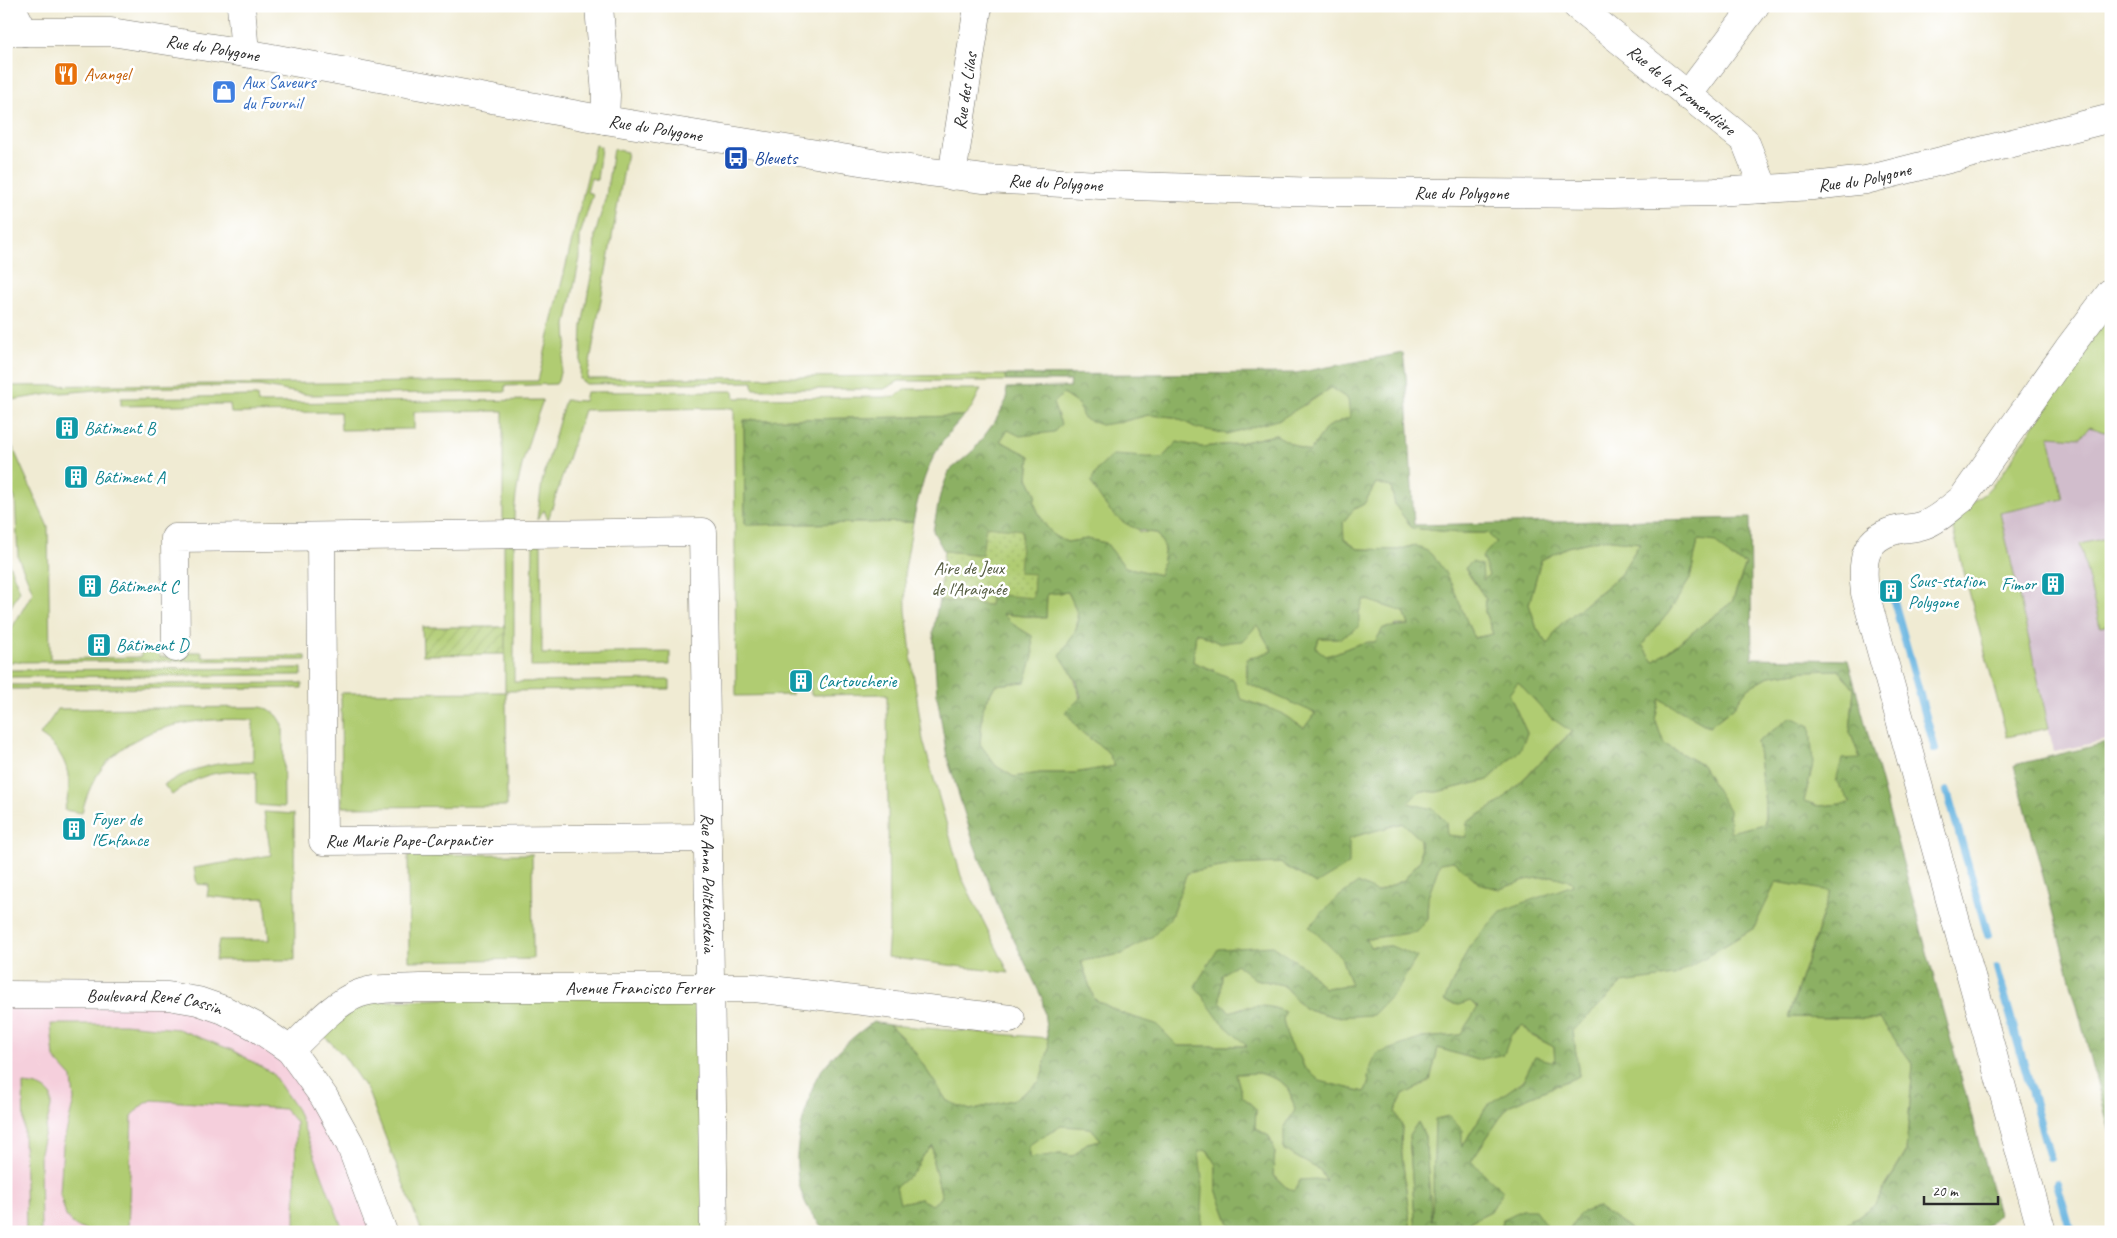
<svg xmlns="http://www.w3.org/2000/svg" width="2117" height="1238" font-family="Caveat,sans-serif">
  <style>
    .built { fill: #f5cfdc }
    .industrial { fill: #d1bdcc }
    .grass { fill: #b0cc72; stroke: #6e7c4e }
    .forest { fill: url(#forest-crowns); stroke: #5c6e48; fill-rule: evenodd }
    .park { fill: url(#park-dots); stroke: #6e7c4e }
    .garden { fill: url(#garden-furrows); stroke: #6e7c4e }
    .lines { fill: none; stroke-linecap: round; stroke-linejoin: round }
    .stream { stroke: #66b4e0; stroke-width: 8 }
    .minor-casing { stroke: #706e66; stroke-width: 29 }
    .minor { stroke: #fff; stroke-width: 28 }
    .labels { text-anchor: middle; stroke-width: 5; stroke-linejoin: round; paint-order: stroke }
    .street-label { font-size: 18px; fill: #2b2b2b; stroke: #fff }
    .food-label { font-size: 18px; fill: #c56008; stroke: #fff; text-anchor: start }
    .shop-label { font-size: 18px; fill: #366cbe; stroke: #fff; text-anchor: start }
    .transit-label { font-size: 18px; fill: #164399; stroke: #fff; text-anchor: start }
    .culture-label { font-size: 18px; fill: #0d838f; stroke: #fff; text-anchor: start }
    .park-label { font-size: 18px; fill: #535b40; stroke: #fff }
  </style>
  <defs>
    <pattern id="forest-crowns" width="20" height="18" patternUnits="userSpaceOnUse" patternTransform="scale(1.25)"><rect width="20" height="18" fill="#8cb064"/><path d="M2 6a3 3 0 1 1 6 0M12 15a3 3 0 1 1 6 0" fill="none" stroke="#738f53"/></pattern>
    <pattern id="park-dots" width="8" height="8" patternUnits="userSpaceOnUse" patternTransform="scale(1.25)"><rect width="8" height="8" fill="#b0cc72"/><path d="M2 2h.1M6 6h.1" fill="none" stroke="#98af63" stroke-width="1.8" stroke-linecap="round"/></pattern>
    <pattern id="garden-furrows" width="10" height="10" patternUnits="userSpaceOnUse" patternTransform="scale(1.25)"><rect width="10" height="10" fill="#b0cc72"/><path d="M-1 1l2-2M0 10L10 0M9 11l2-2" fill="none" stroke="#98af63"/></pattern>
  </defs>
  <rect width="100%" height="100%" fill="#fff"/>
  <filter id="ink" filterUnits="userSpaceOnUse"><feTurbulence type="fractalNoise" baseFrequency=".02" numOctaves="2"/><feDisplacementMap in="SourceGraphic" scale="10" xChannelSelector="R" yChannelSelector="G"/><feConvolveMatrix kernelMatrix="1 2 1 2 8 2 1 2 1" color-interpolation-filters="sRGB"/></filter>
  <filter id="wash" filterUnits="userSpaceOnUse"><feTurbulence type="fractalNoise" baseFrequency=".0096" numOctaves="4" result="noise"/><feDisplacementMap in="SourceGraphic" scale="20" xChannelSelector="R" yChannelSelector="G"/><feGaussianBlur stdDeviation="1.12" result="paint"/><feColorMatrix in="noise" values="0 0 0 0 0 0 0 0 0 0 0 0 0 0 0 0 0 1.4 0 .05"/><feComposite in="paint" operator="in"/></filter>
  <g filter="url(#wash)">
    <rect width="100%" height="100%" fill="#f0ebd3"/>
    <path class="built" d="M6,995L168,996L290,1050L383,1232H6Z"/>
    <path class="industrial" d="M2111,315V739L2054,752L2000,513L2063,499L2049,436Z"/>
    <path class="grass" d="M595,145L601,147L597,180L591,178L587,192L593,194L580,235V258L566,325L567,342L558,381L556,384L505,386V392L310,395L259,386L118,388L50,394L6,401V386L538,381Z
      M613,149L627,152L587,379L1005,375L1006,381H899L884,389H753V382L586,384L580,379L582,326L594,260L595,235L606,196Z
      M2111,309V431L2104,432L2089,427L2081,438L2049,436L2063,499L2000,513L2049,728L2007,737L1950,518L1985,493L2000,477Z
      M1331,388L1348,399L1351,417L1327,427L1309,452L1296,446L1275,435L1234,444L1201,447L1177,442L1162,458L1150,457L1139,532L1157,533L1165,548L1160,575L1125,567L1106,543L1087,539L1067,542L1054,536L1043,522L1034,503L1036,494L1028,478L1030,456L1000,441L1008,430L1061,424L1053,404L1063,394L1079,405L1121,422L1148,415L1174,417L1197,428L1305,405Z
      M906,389H981L972,407L964,416L744,420L745,525L913,522L905,569L906,610L913,671L923,740L961,876L1009,973L887,957L889,930L887,694L811,695L810,677H792V695L736,696L734,408L584,410L548,520L544,510L537,520L542,482L565,400L584,401L586,392L734,391L735,398L894,397Z
      M257,396L258,403L543,400C529,439 515,479 514,520L503,521V411L414,412V429L341,430L340,412L231,413L230,404L121,406V398Z
      M6,432L48,527L50,659L141,657V652H159V657H182V652H202V657L306,656V660L6,662V638L33,592L18,557L15,498L6,485Z
      M1376,483L1391,487L1395,505L1412,528L1458,533H1487L1496,542L1483,557L1489,575L1483,580L1465,569L1486,599L1485,612L1493,634L1474,638L1466,620L1415,545L1398,550L1358,549L1343,539V522L1354,509L1364,504Z
      M2111,537V625L2100,627L2080,544Z
      M1603,539L1640,543L1620,575L1559,626L1549,645L1537,629L1529,604L1541,560L1567,547Z
      M1698,540L1716,541L1731,558L1746,564L1732,602L1654,662L1642,645L1669,612L1690,579Z
      M504,544H514V682L670,680V689L505,691Z
      M533,544H541L542,654L670,652V665L531,667Z
      M6,546L7,559L20,591L6,615Z
      M1068,592C1084,624 1078,627 1061,655C1081,688 1081,693 1080,731L1107,751L1115,766L1074,773H1040L1014,777L996,766L980,744L983,708L995,685L1025,682L1032,636L1014,625L1002,614L1046,618L1047,594Z
      M1364,599L1404,612L1409,625H1396L1375,642C1358,641 1342,652 1326,656L1316,648L1319,638H1341L1359,612Z
      M1257,625L1272,651L1247,659V683L1316,713L1304,728L1279,712L1241,699L1214,670L1193,662L1196,632L1219,643Z
      M302,668V675L6,677V670Z
      M1839,670L1854,689L1850,732L1860,758L1851,803L1819,806L1804,801L1813,764L1757,742L1765,803V824L1730,832L1702,765L1664,744L1655,719L1660,699L1709,727L1734,707L1748,688L1769,676L1804,671Z
      M1518,681L1550,717L1572,731L1499,803L1468,822L1466,837L1447,836L1408,803L1420,791L1437,792L1488,780L1520,750L1527,733L1509,694Z
      M302,683V688L6,689V685Z
      M506,692L507,806L342,807L341,693Z
      M260,707C272,709 278,714 283,725L284,807L256,805V772C220,770 202,772 172,795L164,785C192,767 220,761 253,762V720C180,716 100,731 82,813L64,810C75,780 67,752 40,735L58,709Z
      M264,812L294,814L295,960H215L219,940H269L265,898L236,899L207,896L209,885L197,884L194,868L271,855Z
      M1403,823L1420,839L1421,859L1404,880L1377,892L1341,957L1351,985L1324,988L1306,968L1218,949L1220,1021L1248,1046H1178L1155,1024L1123,1014L1094,999L1081,961L1122,954L1171,917L1187,873L1232,865L1280,863L1316,884L1348,838Z
      M532,854L533,959L409,961L408,855Z
      M1453,861L1482,885L1500,889L1525,880L1552,876L1571,881L1574,886L1543,897L1444,1001L1458,1005L1470,1001L1478,1008L1460,1035L1422,1038L1368,1075L1369,1085L1364,1092L1320,1082L1304,1067L1300,1057L1289,1043L1283,1020L1247,1006L1230,1012L1220,1001L1222,975L1236,963L1255,979L1283,985L1304,1008L1335,1017L1391,946L1371,947L1364,939L1417,932L1427,918L1428,897L1440,863Z
      M1776,882L1831,890L1788,1017L1880,1019L1913,1064L1906,1152L1875,1204L1836,1232H1635L1598,1207L1580,1213L1569,1231H1550L1503,1219L1501,1232H1476L1470,1224L1460,1226L1491,1211L1502,1192L1471,1161L1508,1106L1579,1076L1573,1031L1622,982L1674,976L1754,928Z
      M710,988L714,1232H422L368,1092L344,1056L315,1027L342,1003Z
      M51,1024H124L178,1029L232,1050L272,1073L297,1110L344,1232H295L296,1122L285,1109L152,1100L141,1106L132,1116L128,1232H91L76,1227L66,1216L60,1194L63,1145L74,1100L72,1078L54,1058Z
      M889,1025L1048,1038L1049,1048L1040,1081L1016,1099L970,1110L947,1101L910,1045Z
      M1523,1025L1532,1036L1554,1047L1555,1063L1535,1057L1523,1081L1487,1106L1461,1148L1432,1227L1425,1136L1418,1122L1409,1136L1416,1232H1411L1401,1147L1402,1126L1395,1111L1403,1095L1430,1081L1438,1048L1477,1060Z
      M1259,1073C1286,1082 1288,1083 1295,1110L1285,1128L1284,1150L1320,1170L1326,1181L1295,1192L1286,1187L1273,1174L1275,1152L1269,1136L1255,1129L1256,1109L1242,1096L1236,1074Z
      M23,1084C35,1085 43,1086 51,1095V1107L40,1152L41,1232H26Z
      M1060,1125L1091,1128L1101,1140L1087,1143L1073,1156L1060,1154L1029,1158V1146C1039,1136 1050,1134 1060,1125Z
      M933,1146V1162L942,1197L932,1205L920,1199L900,1203L895,1187L913,1172L924,1154Z
      M1199,1150H1207L1216,1165V1189L1229,1224L1239,1232H1201Z"/>
    <path class="forest" d="M1403,353L1406,376L1414,525L1750,518L1752,658L1848,660L1998,1214L1982,1232H1836L1875,1204L1906,1153L1913,1064L1880,1019L1788,1017L1831,891L1776,882L1754,928L1674,976L1622,983L1573,1031L1579,1076L1508,1106L1471,1161L1503,1191L1491,1211L1463,1225L1470,1224L1476,1232H1416L1409,1136L1418,1122L1425,1136L1432,1221L1435,1119L1449,1116L1462,1130V1147L1487,1106L1523,1081L1535,1057L1555,1062L1554,1047L1532,1035L1523,1025L1511,1035L1504,1054L1477,1060L1438,1048L1430,1081L1403,1095L1395,1111L1402,1126L1401,1147L1411,1232H1239L1229,1224L1216,1189V1165L1207,1150L1199,1151L1203,1189L1201,1232H827C789,1196 792,1150 808,1104C811,1095 813,1083 818,1075C833,1054 852,1037 873,1022L889,1025L910,1045L947,1101L970,1110L1016,1099L1040,1081L1049,1048L1042,998L1000,911L974,844L947,757L937,695L933,631L939,600L990,605L991,594L1033,597L1019,573L982,555L944,551L933,531L940,495L949,471L973,451L996,420L1007,399L1006,388L1070,387L1071,381H1006L1005,375L1296,373ZM1331,388L1348,399L1350,417L1327,427L1309,452L1296,446L1276,435L1234,444L1201,447L1177,442L1162,458L1113,455L1098,469L1091,482C1106,511 1123,530 1157,533L1165,548L1160,575L1125,567L1106,543L1087,539L1067,542L1054,536L1043,522L1034,503L1036,494L1028,478L1030,456L1000,441L1008,430L1020,436L1054,432L1061,424L1053,404L1063,394L1079,405L1083,418L1101,425L1121,422L1148,415L1174,417L1197,428L1227,434L1281,419ZM1376,483L1391,487L1395,505L1412,528L1459,533H1487L1496,542L1482,557L1489,575L1483,580L1482,565L1472,562L1465,568L1486,599L1485,612L1493,634L1474,638C1461,610 1453,577 1431,554C1427,550 1420,548 1415,545L1398,550L1358,549L1344,539L1343,522L1354,509L1364,504ZM1603,539L1640,543L1620,575L1559,626L1548,644L1537,629L1529,604L1541,560L1567,547ZM1698,540L1716,542L1731,558L1746,564L1732,602L1654,662L1642,645L1669,612L1690,579ZM1068,592C1085,625 1079,626 1060,655L1077,682L1081,697L1066,712L1080,731L1107,751L1115,766L1074,773H1040L1014,777L996,766L980,744L983,708L995,685L1025,682L1033,657L1032,636L1014,625L1003,614L1046,618L1047,594ZM1364,599L1404,612L1409,625L1383,628L1375,642C1358,641 1342,652 1326,656L1316,648L1319,638H1341L1359,627V612ZM1257,625L1272,651L1247,659V683L1315,713L1304,728L1279,712L1241,699L1233,679L1193,662L1196,632L1219,643L1243,641ZM1839,670L1854,689L1850,732L1860,758L1842,759L1836,781L1851,803L1819,806L1804,801L1813,764L1810,726L1791,717L1757,742L1765,803V824L1730,832L1729,810L1702,765L1664,744L1655,719L1660,699L1709,727L1734,707L1748,688L1769,676L1804,671ZM1518,682L1550,717L1572,732L1499,803L1467,822L1466,837L1447,835L1446,822L1433,809L1408,803L1420,791L1437,792L1488,780L1520,750L1527,733L1509,694ZM1403,823L1420,839L1421,859L1404,880L1377,892L1358,883L1337,898L1309,926L1341,957L1351,985L1324,988L1306,968L1273,946L1218,949L1195,986L1220,1021L1247,1046H1178L1156,1024L1123,1014L1094,999L1081,961L1122,954L1153,936L1171,917L1187,873L1232,865L1280,863L1316,884L1349,864V838ZM1453,861L1482,885L1500,889L1525,880L1552,876L1571,881L1573,885L1501,911L1469,947L1444,1001L1458,1005L1470,1001L1478,1007L1460,1035L1422,1038L1376,1054L1368,1075L1369,1085L1364,1092L1320,1081L1304,1067L1300,1057L1289,1043L1283,1020L1285,1012C1267,1003 1249,1005 1230,1012L1220,1001L1222,975L1236,964L1255,979L1283,985L1304,1008L1335,1017L1373,1015L1397,990L1417,957L1391,946L1371,947L1365,939L1417,932L1427,918L1428,897L1440,863ZM1259,1073C1286,1082 1288,1083 1295,1110L1284,1128V1150L1320,1170L1326,1181L1316,1179L1300,1180L1294,1191L1286,1187L1273,1175L1275,1152L1269,1136L1255,1129L1256,1109L1242,1096L1236,1074ZM1061,1126L1091,1128L1101,1140L1087,1143L1073,1156L1060,1154L1029,1158V1146C1039,1136 1050,1134 1061,1126ZM933,1146V1162L942,1197L932,1205L920,1199L900,1203L896,1187L914,1172L924,1155Z
      M964,416C932,448 922,478 913,522L745,525L744,420Z
      M2111,742V1136L2014,765Z
      M1598,1207L1635,1232H1501L1503,1219L1522,1210H1535L1550,1231H1569L1580,1213Z"/>
    <path class="park" d="M986,526L1022,530L1019,573L1034,574L1033,598L991,594L990,605L939,600L944,551L982,555Z"/>
    <path class="garden" d="M422,627H505V654L423,655Z"/>
    <g class="lines">
      <path class="stream" d="M1894,601L1935,749
        M1947,791L1988,935
        M1997,968L2050,1158
        M2057,1183L2071,1232"/>
    </g>
  </g>
  <g filter="url(#ink)">
    <g class="lines">
      <defs>
        <g id="minor">
          <path d="M11,6L24,32"/>
          <path d="M241,6L245,53"/>
          <path d="M599,6L606,95L605,120"/>
          <path id="s1" d="M1577,6L1745,141L1764,189"/>
          <path id="s2" d="M6,32H111L245,53L605,120L922,171L984,179L1100,185L1322,192L1611,194L1715,192L1813,186L1866,180L2111,118"/>
          <path d="M1687,96L1755,6"/>
          <path id="s3" d="M952,176L978,6"/>
          <path id="s4" d="M321,537L323,841L708,838"/>
          <path id="s5" d="M176,648L175,538L703,532L714,1232"/>
          <path id="s6" d="M6,995L168,996L198,1001L224,1010L255,1026L290,1050L324,1097L350,1144L383,1232"/>
          <path id="s7" d="M290,1050C309,1032 334,1003 358,994C377,987 400,989 420,988H755L1010,1019"/>
          <path d="M2042,1232L1865,593C1861,560 1863,536 1901,529C1908,528 1916,528 1924,525C1938,520 1950,508 1962,499L2068,349L2111,292"/>
        </g>
      </defs>
      <use href="#minor" class="minor-casing"/>
      <use href="#minor" class="minor"/>
    </g>
  </g>
  <defs>
    <symbol id="restaurant-square" viewBox="-11 -11 22 22"><rect x="-9" y="-9" width="18" height="18" rx="4" fill="#e8710a" stroke="#fff"/><path d="M-5-6h1v4h1v-4h1v4h1v-4h1v5L-1.5 .5V6h-2V.5L-5-1ZM5-6V6H3V1.5H1.5Q1.5-4 5-6Z" fill="#fff"/></symbol>
    <symbol id="shop-square" viewBox="-11 -11 22 22"><rect x="-9" y="-9" width="18" height="18" rx="4" fill="#3f7fe0" stroke="#fff"/><path d="M-5-2.5h2.3a2.7 3.5 0 0 1 5.4 0H5L5.5 6h-11ZM-1.5-2.5h3a1.5 2.3 0 0 0-3 0Z" fill="#fff"/></symbol>
    <symbol id="bus-square" viewBox="-11 -11 22 22"><rect x="-9" y="-9" width="18" height="18" rx="4" fill="#1a4fb4" stroke="#fff"/><path d="M-5-6H5V4H4V6H2V4H-2V6H-4V4H-5ZM-3.5-4V0h7V-4ZM-3.5 1.2v1.5H-2V1.2ZM2 1.2v1.5H3.5V1.2Z" fill="#fff"/></symbol>
    <symbol id="building-square" viewBox="-11 -11 22 22"><rect x="-9" y="-9" width="18" height="18" rx="4" fill="#0f9aa8" stroke="#fff"/><path d="M-4-6H4V6H1V3H-1V6H-4ZM-2.5-4.3h1.7v1.8h-1.7ZM.8-4.3h1.7v1.8H.8ZM-2.5-1h1.7V.8h-1.7ZM.8-1h1.7V.8H.8Z" fill="#fff"/></symbol>
  </defs>
  <g fill-rule="evenodd">
    <use href="#restaurant-square" x="52" y="60" width="28" height="28"/>
    <use href="#shop-square" x="210" y="78" width="28" height="28"/>
    <use href="#bus-square" x="722" y="144" width="28" height="28"/>
    <use href="#building-square" x="53" y="414" width="28" height="28"/>
    <use href="#building-square" x="62" y="463" width="28" height="28"/>
    <use href="#building-square" x="2039" y="570" width="28" height="28"/>
    <use href="#building-square" x="76" y="572" width="28" height="28"/>
    <use href="#building-square" x="1877" y="577" width="28" height="28"/>
    <use href="#building-square" x="85" y="631" width="28" height="28"/>
    <use href="#building-square" x="787" y="667" width="28" height="28"/>
    <use href="#building-square" x="60" y="815" width="28" height="28"/>
  </g>
  <g class="labels">
    <g class="street-label">
      <text dy="6" stroke="none"><textPath href="#s2" startOffset="208">Rue du Polygone</textPath></text>
      <text dy="6" stroke="none"><textPath href="#s1" startOffset="134">Rue de la Fromendière</textPath></text>
      <text dy="6" stroke="none"><textPath href="#s3" startOffset="86">Rue des Lilas</textPath></text>
      <text dy="6" stroke="none"><textPath href="#s2" startOffset="658">Rue du Polygone</textPath></text>
      <text dy="6" stroke="none"><textPath href="#s2" startOffset="1872">Rue du Polygone</textPath></text>
      <text dy="6" stroke="none"><textPath href="#s2" startOffset="1062">Rue du Polygone</textPath></text>
      <text dy="6" stroke="none"><textPath href="#s2" startOffset="1468">Rue du Polygone</textPath></text>
      <text dy="6" stroke="none"><textPath href="#s4" startOffset="390">Rue Marie Pape-Carpantier</textPath></text>
      <text dy="6" stroke="none"><textPath href="#s5" startOffset="989">Rue Anna Politkovskaia</textPath></text>
      <text dy="6" stroke="none"><textPath href="#s7" startOffset="371">Avenue Francisco Ferrer</textPath></text>
      <text dy="6" stroke="none"><textPath href="#s6" startOffset="149">Boulevard René Cassin</textPath></text>
    </g>
    <g class="food-label">
      <text x="84" y="80">Avangel</text>
    </g>
    <g class="shop-label">
      <text x="242" y="88">Aux Saveurs<tspan x="242" dy="21">du Fournil</tspan></text>
    </g>
    <g class="transit-label">
      <text x="754" y="164">Bleuets</text>
    </g>
    <g class="culture-label">
      <text x="84" y="434">Bâtiment B</text>
      <text x="94" y="483">Bâtiment A</text>
      <text x="1908" y="587">Sous-station<tspan x="1908" dy="21">Polygone</tspan></text>
      <text x="2036" y="590" text-anchor="end">Fimor</text>
      <text x="108" y="592">Bâtiment C</text>
      <text x="116" y="651">Bâtiment D</text>
      <text x="818" y="687">Cartoucherie</text>
      <text x="92" y="825">Foyer de<tspan x="92" dy="21">l'Enfance</tspan></text>
    </g>
    <g class="park-label">
      <text x="969" y="574">Aire de Jeux<tspan x="969" dy="21">de l'Araignée</tspan></text>
    </g>
  </g>
  <rect width="2117" height="1238" fill="none" stroke="#fff" stroke-width="25"/>
  <path d="M1924 1196v8h74v-8" fill="none" stroke="#2b2b2b" stroke-width="2.5"/>
  <text x="1932" y="1196" font-size="15" fill="#2b2b2b" stroke="#ffffff" stroke-width="4" paint-order="stroke">20 m</text>
</svg>
